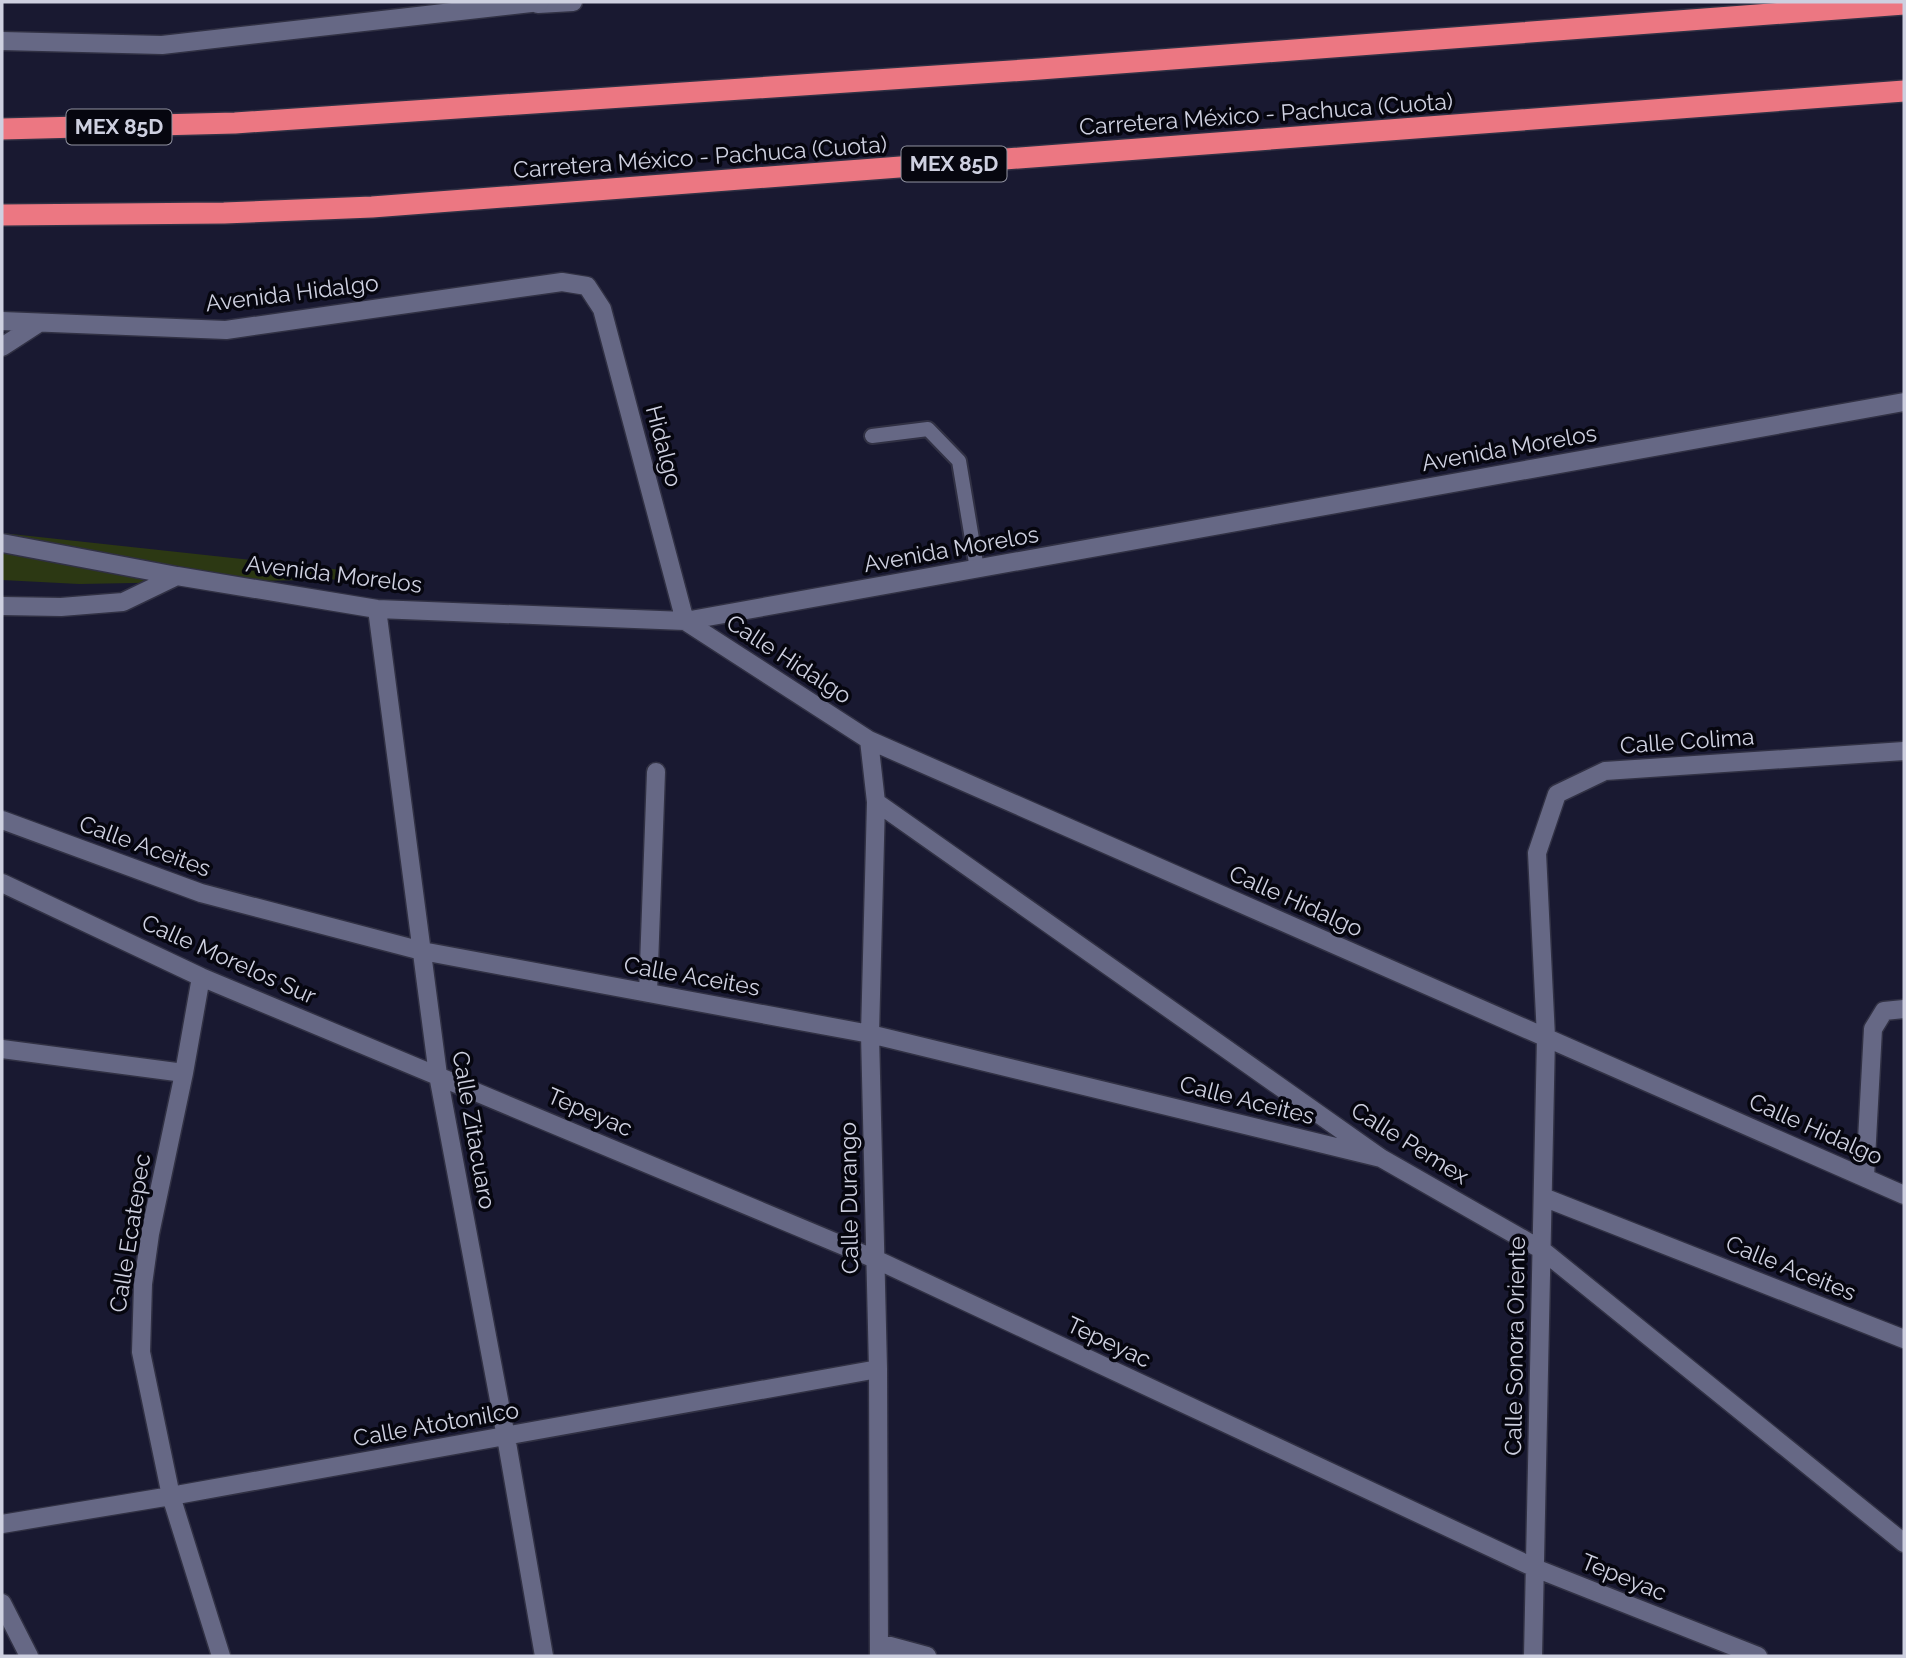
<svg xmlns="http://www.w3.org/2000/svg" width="1906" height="1658" font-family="Raleway,sans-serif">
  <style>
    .green { fill: #2c3813 }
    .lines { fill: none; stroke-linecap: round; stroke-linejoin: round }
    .service-casing { stroke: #313144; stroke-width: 18 }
    .minor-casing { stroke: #313144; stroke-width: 21 }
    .tertiary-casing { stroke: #313144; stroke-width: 21 }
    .motorway-casing { stroke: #313144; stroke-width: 24 }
    .service { stroke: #666885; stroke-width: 14 }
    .minor { stroke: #666885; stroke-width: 18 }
    .tertiary { stroke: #666885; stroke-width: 18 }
    .motorway { stroke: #ec7782; stroke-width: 21 }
    .labels { text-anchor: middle; stroke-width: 7; stroke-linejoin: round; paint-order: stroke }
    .shield { fill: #06060f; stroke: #9293a1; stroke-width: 2 }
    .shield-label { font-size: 21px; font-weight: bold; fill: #ced0e0 }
    .street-label { font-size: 23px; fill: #ced0e0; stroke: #06060f }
  </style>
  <rect width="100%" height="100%" fill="#191931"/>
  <path class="green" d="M2,533L416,578L79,584L2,580Z"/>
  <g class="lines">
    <defs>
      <path id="service" d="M872,436L928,429L959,461L977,569"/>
      <path id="minor" d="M538,4L573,2
        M2,321L226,330L562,282L587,286L602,309L685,621
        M2,347L39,323
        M2,543L177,576L377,609L685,621L1904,402
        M2,606L61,607L123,602L177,576
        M377,609L438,1075L506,1437L544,1656
        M685,621L869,740L1904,1195
        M869,740L876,802L870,1034L878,1369L879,1656
        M876,802L1381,1158L1542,1250L1904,1543
        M2,820L201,893L422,951L870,1034L1381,1158
        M2,883L201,977L875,1259L1535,1568L1758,1656
        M201,977L184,1073L150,1234L143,1284L141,1352L171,1496L221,1656
        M648,993L656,772
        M2,1049L184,1073
        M1865,1177L1873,1029L1884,1011L1904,1009
        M1543,1197L1904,1339
        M2,1524L171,1496L878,1369
        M2,1603L29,1656
        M879,1643L927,1656
        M1533,1656L1546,1037L1537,853L1557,794L1605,771L1904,751"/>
      <path id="tertiary" d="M2,41L162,45L540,2"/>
      <path id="motorway" d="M2,129L235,123L1040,69L1904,4
        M2,215L224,213L372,207L1904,91"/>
    </defs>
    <use href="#service" class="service-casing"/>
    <use href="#minor" class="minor-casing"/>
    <use href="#tertiary" class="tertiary-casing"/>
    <use href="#motorway" class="motorway-casing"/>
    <use href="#service" class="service"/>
    <use href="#minor" class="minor"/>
    <use href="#tertiary" class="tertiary"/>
    <use href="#motorway" class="motorway"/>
  </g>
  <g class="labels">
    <g class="shield">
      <rect x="66.5" y="109.5" width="105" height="35" rx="5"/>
      <rect x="901.5" y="146.5" width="105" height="35" rx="5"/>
    </g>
    <g class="shield-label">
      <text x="119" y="134">MEX 85D</text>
      <text x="954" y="171">MEX 85D</text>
    </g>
    <g class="street-label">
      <text transform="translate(1266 114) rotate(-4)" y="8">Carretera México - Pachuca (Cuota)</text>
      <text transform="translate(700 157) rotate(-4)" y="8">Carretera México - Pachuca (Cuota)</text>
      <text transform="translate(292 293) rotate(-7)" y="8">Avenida Hidalgo</text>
      <text transform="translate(664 446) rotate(75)" y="8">Hidalgo</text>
      <text transform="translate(1509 448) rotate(-10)" y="8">Avenida Morelos</text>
      <text transform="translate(951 549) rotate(-10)" y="8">Avenida Morelos</text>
      <text transform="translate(334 574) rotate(7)" y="8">Avenida Morelos</text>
      <text transform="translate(789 659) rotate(33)" y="8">Calle Hidalgo</text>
      <text transform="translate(1687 741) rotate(-4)" y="8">Calle Colima</text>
      <text transform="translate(145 846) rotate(20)" y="8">Calle Aceites</text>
      <text transform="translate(1296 901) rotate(24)" y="8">Calle Hidalgo</text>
      <text transform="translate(229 959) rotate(24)" y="8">Calle Morelos Sur</text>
      <text transform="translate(692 976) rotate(10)" y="8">Calle Aceites</text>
      <text transform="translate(1247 1100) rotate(14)" y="8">Calle Aceites</text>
      <text transform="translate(590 1112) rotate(23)" y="8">Tepeyac</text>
      <text transform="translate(1816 1129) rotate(24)" y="8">Calle Hidalgo</text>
      <text transform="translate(474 1130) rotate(80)" y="8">Calle Zitacuaro</text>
      <text transform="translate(1410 1143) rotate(32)" y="8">Calle Pemex</text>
      <text transform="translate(849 1198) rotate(-91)" y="8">Calle Durango</text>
      <text transform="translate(130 1233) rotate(-81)" y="8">Calle Ecatepec</text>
      <text transform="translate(1791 1268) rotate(22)" y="8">Calle Aceites</text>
      <text transform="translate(1109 1342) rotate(25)" y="8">Tepeyac</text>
      <text transform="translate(1515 1346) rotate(-89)" y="8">Calle Sonora Oriente</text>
      <text transform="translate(436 1424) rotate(-10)" y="8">Calle Atotonilco</text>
      <text transform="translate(1624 1577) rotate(22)" y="8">Tepeyac</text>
    </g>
  </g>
  <rect width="1906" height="1658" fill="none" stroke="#ced0e0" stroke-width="7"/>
</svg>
